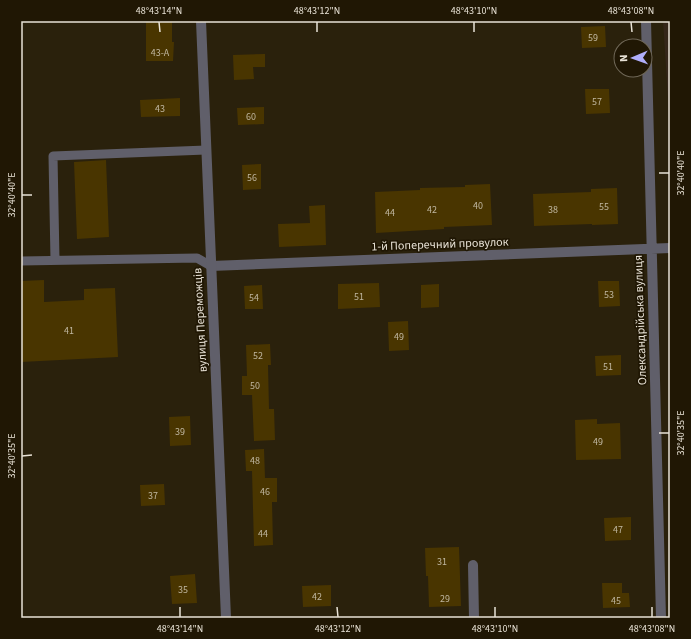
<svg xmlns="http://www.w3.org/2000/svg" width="691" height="639" font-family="'Source Sans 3',sans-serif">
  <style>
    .industrial { fill: #342619 }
    .building { fill: #493500 }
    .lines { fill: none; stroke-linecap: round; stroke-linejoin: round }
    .service { stroke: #605f6a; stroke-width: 9 }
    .minor { stroke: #605f6a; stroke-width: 10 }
    .tertiary { stroke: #605f6a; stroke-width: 10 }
    .ticks { fill: none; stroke: #e8e2d6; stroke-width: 1.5 }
    .labels { text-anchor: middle; stroke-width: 3.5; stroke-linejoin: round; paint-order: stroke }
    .number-label { font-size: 10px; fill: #c0b7a0 }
    .street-label { font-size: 12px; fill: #e8e2d6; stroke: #201704 }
    .neatline { fill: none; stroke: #e8e2d6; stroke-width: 1.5 }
    .ticks-label { font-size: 10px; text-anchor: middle; fill: #e8e2d6 }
  </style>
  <rect width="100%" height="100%" fill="#2a210c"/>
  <path class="industrial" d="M663,21H670V167V129Z"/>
  <path class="building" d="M146,21H172V42H174L173,61H146Z
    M605,26L606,47L582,48L581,27Z
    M265,54V67H253L254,79L234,80L233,55Z
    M585,89H609L610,113L586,114Z
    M180,98V116L141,117L140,100Z
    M264,107V124L238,125L237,108Z
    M106,160L109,237L77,239L74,162Z
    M261,164V189L243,190L242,165Z
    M490,184L492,225L444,227V229L376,233L375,192L420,190V188L465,187V185Z
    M617,188L618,224L592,225V224L534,226L533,194L591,192V189Z
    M325,205L326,245L279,247L278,224L310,223L309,206Z
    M44,280V302L84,300V289L115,288L118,357L21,362V281Z
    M598,281H619L620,306L599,307Z
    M379,283L380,307L338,309V284Z
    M439,284V307L421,308V285Z
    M262,285L263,309H245L244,286Z
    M408,321L409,350L389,351L388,322Z
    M270,344L271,365H268L269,409H274L275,440L254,441L252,395H242V376H247L246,345Z
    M621,355V375L596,376L595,356Z
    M190,416L191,445L170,446L169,417Z
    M597,419V424L620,423L621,459L576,460L575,420Z
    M264,449L265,478H277V502H272L273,545L254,546L252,471H246L245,450Z
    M164,484L165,505L141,506L140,485Z
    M631,517V540L605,541L604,518Z
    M459,547L461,606L429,607L428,576H426L425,548Z
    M195,574L197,603L172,604L170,576Z
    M602,583H622V593H629L630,607L603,608Z
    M331,585V606L303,607L302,586Z"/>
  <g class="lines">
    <path class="service" d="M55,260L53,156L206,150
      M21,261L197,258L211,266"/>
    <path class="minor" d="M646,21L661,618
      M211,266L670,248
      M473,565L474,618"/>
    <path class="tertiary" d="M201,21L226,618"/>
  </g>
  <path class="ticks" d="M159,22L160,32M317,22V32M474,22V32M631,22L632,32M659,173H669M22,195H32M659,433H669M22,456L32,455M180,607V617M337,607L338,617M495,607V617M652,607V617"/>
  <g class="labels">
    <g class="number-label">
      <text x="593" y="41">59</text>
      <text x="160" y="56">43-А</text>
      <text x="597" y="105">57</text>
      <text x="160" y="112">43</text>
      <text x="251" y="120">60</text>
      <text x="252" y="181">56</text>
      <text x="478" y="209">40</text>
      <text x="604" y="210">55</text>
      <text x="432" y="213">42</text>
      <text x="553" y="213">38</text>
      <text x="390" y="216">44</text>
      <text x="609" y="298">53</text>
      <text x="359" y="300">51</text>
      <text x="254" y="301">54</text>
      <text x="69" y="334">41</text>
      <text x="399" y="340">49</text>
      <text x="258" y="359">52</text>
      <text x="608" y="370">51</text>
      <text x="255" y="389">50</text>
      <text x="180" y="435">39</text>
      <text x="598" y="445">49</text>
      <text x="255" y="464">48</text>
      <text x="265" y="495">46</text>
      <text x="153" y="499">37</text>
      <text x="618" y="533">47</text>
      <text x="263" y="537">44</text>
      <text x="442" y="565">31</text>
      <text x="183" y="593">35</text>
      <text x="317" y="600">42</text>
      <text x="445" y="602">29</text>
      <text x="616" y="604">45</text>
    </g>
    <g class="street-label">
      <text transform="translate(440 244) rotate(-2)" y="4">1-й Поперечний провулок</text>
      <text transform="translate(200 320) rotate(-93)" y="4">вулиця Переможців</text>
      <text transform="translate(640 320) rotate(-92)" y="4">Олександрійська вулиця</text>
    </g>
  </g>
  <rect width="691" height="639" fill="none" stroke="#201704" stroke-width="44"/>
  <g transform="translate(633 58) rotate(268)"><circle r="19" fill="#201704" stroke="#706858"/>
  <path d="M0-3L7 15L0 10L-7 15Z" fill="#b0aefa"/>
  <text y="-6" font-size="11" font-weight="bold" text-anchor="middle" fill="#e8e2d6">N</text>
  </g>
  <rect x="22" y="22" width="647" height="595" class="neatline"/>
  <g class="ticks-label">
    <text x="159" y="14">48°43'14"N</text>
    <text x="317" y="14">48°43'12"N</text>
    <text x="474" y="14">48°43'10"N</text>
    <text x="631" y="14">48°43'08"N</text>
    <text transform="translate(680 173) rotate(-90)" y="4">32°40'40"E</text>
    <text transform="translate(11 195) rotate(-90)" y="4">32°40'40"E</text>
    <text transform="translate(680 433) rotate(-90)" y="4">32°40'35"E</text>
    <text transform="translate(11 456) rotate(-90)" y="4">32°40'35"E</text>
    <text x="180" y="632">48°43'14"N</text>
    <text x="338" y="632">48°43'12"N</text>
    <text x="495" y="632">48°43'10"N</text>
    <text x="652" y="632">48°43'08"N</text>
  </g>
</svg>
